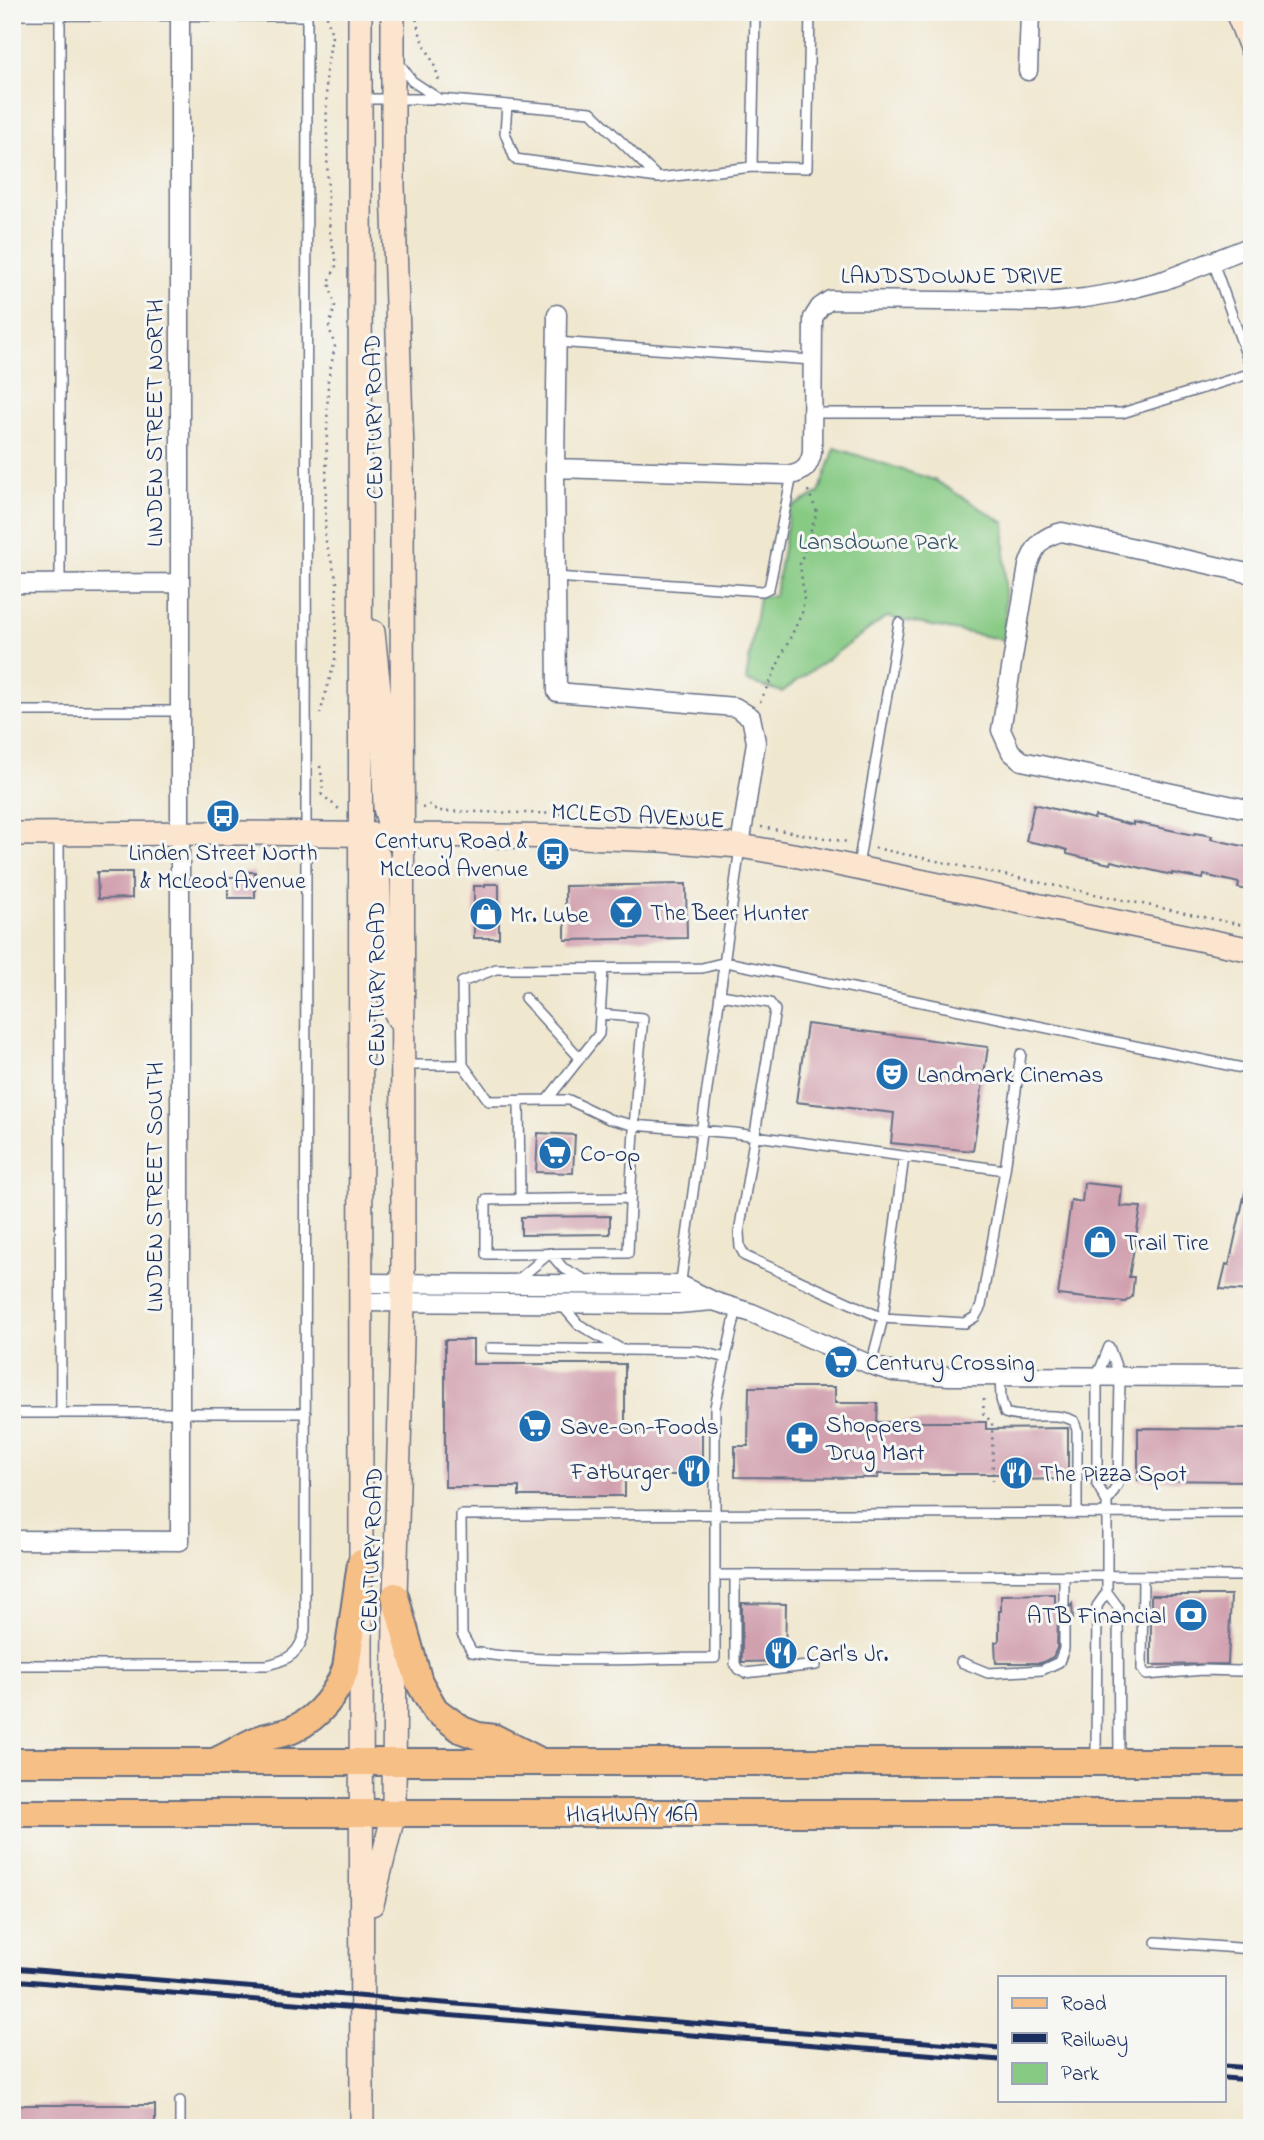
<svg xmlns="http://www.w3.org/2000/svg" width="1264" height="2140" font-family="'Indie Flower',sans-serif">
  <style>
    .green { fill: #86ca83; stroke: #507c70; stroke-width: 2 }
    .building { fill: #d1a0af }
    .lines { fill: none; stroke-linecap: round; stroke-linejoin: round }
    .lane-casing { stroke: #666f86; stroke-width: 12 }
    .street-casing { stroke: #666f86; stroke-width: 21 }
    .secondary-casing { stroke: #666f86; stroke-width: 26 }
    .primary-casing { stroke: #666f86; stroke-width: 30 }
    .path { stroke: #666f86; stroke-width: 2.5; stroke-dasharray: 2 5; stroke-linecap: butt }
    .lane { stroke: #fff; stroke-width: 9 }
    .street { stroke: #fff; stroke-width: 18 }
    .secondary { stroke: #fbe5cf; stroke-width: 23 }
    .primary { stroke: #f5bf86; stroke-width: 26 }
    .rail { stroke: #1b2f5e; stroke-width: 5 }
    .labels { text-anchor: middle; stroke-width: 6; stroke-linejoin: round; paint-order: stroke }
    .street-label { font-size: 24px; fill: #1b2f5e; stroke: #f6f6f2 }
    .park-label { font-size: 24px; fill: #365667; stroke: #f6f6f2 }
    .poi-label { font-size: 24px; fill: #1b2f5e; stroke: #f6f6f2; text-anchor: start }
  </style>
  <rect width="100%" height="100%" fill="#f6f6f2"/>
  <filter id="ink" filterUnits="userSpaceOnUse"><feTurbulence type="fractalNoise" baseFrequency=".0143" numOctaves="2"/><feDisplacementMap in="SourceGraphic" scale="14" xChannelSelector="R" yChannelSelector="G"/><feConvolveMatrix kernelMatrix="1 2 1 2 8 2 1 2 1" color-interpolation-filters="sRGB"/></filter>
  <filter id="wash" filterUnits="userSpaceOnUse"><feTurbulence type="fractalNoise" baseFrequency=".00686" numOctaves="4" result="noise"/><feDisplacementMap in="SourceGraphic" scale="28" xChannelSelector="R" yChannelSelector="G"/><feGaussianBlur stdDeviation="1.57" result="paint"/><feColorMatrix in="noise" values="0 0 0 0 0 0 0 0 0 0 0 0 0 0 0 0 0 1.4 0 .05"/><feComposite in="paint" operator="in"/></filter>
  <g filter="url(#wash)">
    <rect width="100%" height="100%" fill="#f0e7cf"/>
    <path class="green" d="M835,448L934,480L1005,523V640L886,617L782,692L746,681L759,597L775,595L790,508L819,493Z"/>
    <g id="blocks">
      <path class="building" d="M1034,804L1094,819L1095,816L1133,825V822L1194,835L1195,833L1212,836L1211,839L1252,848V891L1238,888L1239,883L1204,875L1203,879L1172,873V875L1111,861L1110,864L1067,854V850L1057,847L1026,841Z
        M97,872H132V898L98,899Z
        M239,872H255V898H228V877H239Z
        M485,884H499V938H474V886H485Z
        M686,884L687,938L565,940V886Z
        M807,1024L988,1047L973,1151L891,1143L894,1113L796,1102Z
        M538,1133L575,1135L573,1173L536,1172Z
        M1084,1183L1122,1187L1120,1206L1141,1207L1129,1277H1134L1132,1297L1125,1302L1058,1295L1071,1200L1082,1202Z
        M1246,1188L1252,1189V1291L1220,1289L1226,1264L1229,1265Z
        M610,1216V1234L521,1235V1217Z
        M445,1340H473V1364H625V1430H702V1475H625V1496H519V1487H445Z
        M749,1387H835V1403H878L877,1422H986V1429L1068,1428V1479L1004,1480V1474H878V1478L735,1477V1446H748Z
        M1138,1428L1252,1429V1481L1138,1480Z
        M1055,1594V1605L1061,1610H1067L1072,1604L1073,1619L1065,1612L1058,1616L1057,1648L1053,1657L1041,1663H996L995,1642L999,1641V1611H1001V1595Z
        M1151,1595H1231L1228,1664L1151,1665Z
        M742,1603L786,1604L785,1661L742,1662Z
        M12,2105H155V2128H12Z"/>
    </g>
  </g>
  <g filter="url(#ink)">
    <use href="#blocks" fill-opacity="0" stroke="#666f86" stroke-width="2"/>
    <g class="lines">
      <defs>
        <path id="lane" d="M12,15L307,16
          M60,15V584
          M399,63L412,81L439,99
          M362,99H439L591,112L658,178
          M507,105L505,133L515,159L658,178L752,167L807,168L810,12
          M752,167L755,12
          M1213,262L1252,371
          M556,342L812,360
          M812,413H1122L1252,373
          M555,577L763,591L769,588L771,579L792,475
          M12,711H179
          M59,835L61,1413
          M858,866L899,623
          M721,995L770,1003L775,1010L739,1233L740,1247L745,1256L883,1318L904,1156
          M525,998L580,1058
          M600,1014L643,1018C635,1096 631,1174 628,1253L486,1254V1200L630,1198
          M404,1065H463L462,982L496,969L702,968L726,962L1252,1070
          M463,1065L489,1101L547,1100L599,1034L603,969
          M547,1100H569L609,1119L633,1125L734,1133L1005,1170L1021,1054
          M519,1101L520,1199
          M514,1283L550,1253L563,1268L588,1281
          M680,1288L740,847
          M561,1304L578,1324L619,1348
          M737,1308L715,1407V1658C635,1658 552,1665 472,1652L462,1634L461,1515C725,1515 988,1513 1252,1513
          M1109,1347L1097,1377V1484L1107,1502V1592L1118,1607L1119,1760
          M490,1348L698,1351L726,1358
          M871,1365L883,1318L965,1323L975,1317L981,1306L1005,1170
          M1000,1376L1001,1399L1005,1413C1027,1421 1054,1410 1074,1421L1077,1430V1512
          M12,1413H306
          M1107,1502L1118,1484L1120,1377L1109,1347
          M716,1575L1252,1576
          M735,1575V1664L738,1669L745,1673L816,1665
          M1064,1576V1604
          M1143,1577L1142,1669L1146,1675L1203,1670L1239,1671L1252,1668
          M961,1662L988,1673L1042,1670L1059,1662L1064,1649V1619
          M12,1665H267C289,1660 300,1653 305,1630L307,12
          M1096,1758L1097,1606L1107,1592
          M1156,1942L1252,1949
          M180,2101V2128"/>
        <path id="street" d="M1028,71L1030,12
          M557,314L555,468L557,692L735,707L751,717L756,742L740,846
          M555,468L792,475C805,471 809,466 812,453L813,318L820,307L830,300L1046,302L1085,298L1115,293L1165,280L1252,246
          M1252,574L1062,532C1042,536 1034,547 1028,566L1001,730L1011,752L1022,761L1252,810
          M12,584L179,583
          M361,1283L681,1285L713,1301L752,1313L871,1365L893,1372L949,1376L1252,1377
          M361,1302L678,1304L713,1301
          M12,1540L180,1541V12"/>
        <path id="secondary" d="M360,12L361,1581
          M1237,12L1252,50
          M373,632L383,729L385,808L388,819L402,836
          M12,834L236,833L580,837L661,840L740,846L799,856L1252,950
          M360,835L374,847L378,856L380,935L386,990L398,1018
          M361,1622L362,2128
          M372,1904L394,1812L395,1596L403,1302L402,452L393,186V12"/>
        <path id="primary" d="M395,1596L419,1682L435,1710L462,1730L478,1736L495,1738L536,1759
          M218,1760C231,1754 243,1746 257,1740C269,1735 282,1735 294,1729C319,1717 337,1694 346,1668L361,1563
          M12,1762H1252
          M12,1813H1252"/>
      </defs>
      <use href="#lane" class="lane-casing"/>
      <use href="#street" class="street-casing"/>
      <use href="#secondary" class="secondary-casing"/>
      <use href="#primary" class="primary-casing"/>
      <path class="path" d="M416,12C416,38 435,57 439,82
        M760,702L802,613L804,597L800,564L817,512L806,486
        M320,714L335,660L337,582L325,538L328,380L335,347L329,327L335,306L329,282L337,264L330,235L328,207L326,72L332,36L326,12
        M320,766L323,785L321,794
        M321,794L339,809H342
        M422,808L430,805L437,811L656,816L713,823
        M761,827L848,842
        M875,848L1252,927
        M984,1399L983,1413L992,1423L993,1481"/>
      <use href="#lane" class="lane"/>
      <use href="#street" class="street"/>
      <use href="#secondary" class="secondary"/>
      <use href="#primary" class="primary"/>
      <path class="rail" d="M12,1968L1000,2048
        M12,1980L1000,2060
        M1224,2066L1252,2068
        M1224,2078L1252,2080"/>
    </g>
  </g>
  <defs>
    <symbol id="bus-disc" viewBox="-11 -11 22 22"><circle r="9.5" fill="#1f6fb2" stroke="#f6f6f2"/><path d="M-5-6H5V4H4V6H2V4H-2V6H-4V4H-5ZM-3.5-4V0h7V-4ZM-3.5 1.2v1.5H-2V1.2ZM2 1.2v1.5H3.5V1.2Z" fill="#fff"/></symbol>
    <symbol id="bar-disc" viewBox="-11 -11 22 22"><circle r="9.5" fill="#1f6fb2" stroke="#f6f6f2"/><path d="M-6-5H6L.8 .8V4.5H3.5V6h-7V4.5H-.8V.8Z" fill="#fff"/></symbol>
    <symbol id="shop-disc" viewBox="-11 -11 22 22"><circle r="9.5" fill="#1f6fb2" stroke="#f6f6f2"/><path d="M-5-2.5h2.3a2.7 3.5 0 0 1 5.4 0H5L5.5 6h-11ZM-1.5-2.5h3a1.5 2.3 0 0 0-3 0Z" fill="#fff"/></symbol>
    <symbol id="theatre-disc" viewBox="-11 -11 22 22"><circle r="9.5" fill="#1f6fb2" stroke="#f6f6f2"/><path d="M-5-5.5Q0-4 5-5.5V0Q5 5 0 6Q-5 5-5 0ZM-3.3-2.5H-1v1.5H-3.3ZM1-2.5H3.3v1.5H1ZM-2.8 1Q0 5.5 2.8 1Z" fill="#fff"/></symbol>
    <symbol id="supermarket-disc" viewBox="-11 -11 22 22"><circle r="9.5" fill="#1f6fb2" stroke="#f6f6f2"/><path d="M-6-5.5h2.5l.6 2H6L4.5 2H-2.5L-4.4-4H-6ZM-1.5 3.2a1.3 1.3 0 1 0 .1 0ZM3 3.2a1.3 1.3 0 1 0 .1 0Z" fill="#fff"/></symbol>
    <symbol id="pharmacy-disc" viewBox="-11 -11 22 22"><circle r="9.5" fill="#1f6fb2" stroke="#f6f6f2"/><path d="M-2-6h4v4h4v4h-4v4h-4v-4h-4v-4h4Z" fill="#fff"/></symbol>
    <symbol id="restaurant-disc" viewBox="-11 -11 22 22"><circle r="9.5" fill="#1f6fb2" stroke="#f6f6f2"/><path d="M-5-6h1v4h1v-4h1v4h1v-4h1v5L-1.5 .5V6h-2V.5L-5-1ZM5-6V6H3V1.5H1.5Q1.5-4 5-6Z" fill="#fff"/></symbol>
    <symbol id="bank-disc" viewBox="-11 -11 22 22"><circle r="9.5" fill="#1f6fb2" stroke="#f6f6f2"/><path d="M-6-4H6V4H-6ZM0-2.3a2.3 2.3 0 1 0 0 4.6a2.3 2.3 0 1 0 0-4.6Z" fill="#fff"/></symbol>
  </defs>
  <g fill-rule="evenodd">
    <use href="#bus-disc" x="204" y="797" width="38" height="38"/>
    <use href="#bus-disc" x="534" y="835" width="38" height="38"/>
    <use href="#bar-disc" x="607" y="893" width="38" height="38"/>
    <use href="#shop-disc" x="467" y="895" width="38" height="38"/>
    <use href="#theatre-disc" x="873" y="1055" width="38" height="38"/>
    <use href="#supermarket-disc" x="536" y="1134" width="38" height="38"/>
    <use href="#shop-disc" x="1081" y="1223" width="38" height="38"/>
    <use href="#supermarket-disc" x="822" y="1343" width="38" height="38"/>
    <use href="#supermarket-disc" x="516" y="1407" width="38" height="38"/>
    <use href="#pharmacy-disc" x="783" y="1419" width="38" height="38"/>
    <use href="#restaurant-disc" x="675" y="1452" width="38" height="38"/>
    <use href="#restaurant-disc" x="997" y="1454" width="38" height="38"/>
    <use href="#bank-disc" x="1172" y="1596" width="38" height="38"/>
    <use href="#restaurant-disc" x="762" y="1634" width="38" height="38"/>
  </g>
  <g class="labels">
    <g class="street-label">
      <text x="952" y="283">LANDSDOWNE DRIVE</text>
      <text transform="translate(373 417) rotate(-91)" y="8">CENTURY ROAD</text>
      <text transform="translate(154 423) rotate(-90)" y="8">LINDEN STREET NORTH</text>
      <text transform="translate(638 815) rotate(3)" y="8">MCLEOD AVENUE</text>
      <text transform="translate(376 984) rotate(-90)" y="8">CENTURY ROAD</text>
      <text transform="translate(154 1187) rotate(-90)" y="8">LINDEN STREET SOUTH</text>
      <text transform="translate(371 1550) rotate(-88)" y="8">CENTURY ROAD</text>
      <text x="632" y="1821">HIGHWAY 16A</text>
    </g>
    <g class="park-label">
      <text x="878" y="549">Lansdowne Park</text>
    </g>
    <g class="poi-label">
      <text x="528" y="848" text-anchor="end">Century Road &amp;<tspan x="528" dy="28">McLeod Avenue</tspan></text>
      <text x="223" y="860" text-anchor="middle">Linden Street North<tspan x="223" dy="28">&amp; McLeod Avenue</tspan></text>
      <text x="650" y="920">The Beer Hunter</text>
      <text x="510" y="922">Mr. Lube</text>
      <text x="917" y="1082">Landmark Cinemas</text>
      <text x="580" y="1161">Co-op</text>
      <text x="1124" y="1250">Trail Tire</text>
      <text x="866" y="1370">Century Crossing</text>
      <text x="826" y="1432">Shoppers<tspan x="826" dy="28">Drug Mart</tspan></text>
      <text x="560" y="1434">Save-On-Foods</text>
      <text x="670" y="1479" text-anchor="end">Fatburger</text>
      <text x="1040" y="1481">The Pizza Spot</text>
      <text x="1166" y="1623" text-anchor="end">ATB Financial</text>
      <text x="806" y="1661">Carl's Jr.</text>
    </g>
  </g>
  <rect width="1264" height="2140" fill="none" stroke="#f6f6f2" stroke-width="42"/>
  <rect x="998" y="1976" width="228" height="126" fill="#f6f6f2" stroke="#9ea6b7" stroke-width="2"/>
  <rect x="1012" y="1998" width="35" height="10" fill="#f5bf86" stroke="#9ea6b7" stroke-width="2"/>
  <text x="1061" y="2010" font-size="21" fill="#1b2f5e">Road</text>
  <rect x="1012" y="2033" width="35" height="10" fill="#1b2f5e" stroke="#9ea6b7" stroke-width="2"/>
  <text x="1061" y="2046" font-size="21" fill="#1b2f5e">Railway</text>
  <rect x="1012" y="2063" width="35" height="21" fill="#86ca83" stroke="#9ea6b7" stroke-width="2"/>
  <text x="1061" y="2080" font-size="21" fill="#1b2f5e">Park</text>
</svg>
